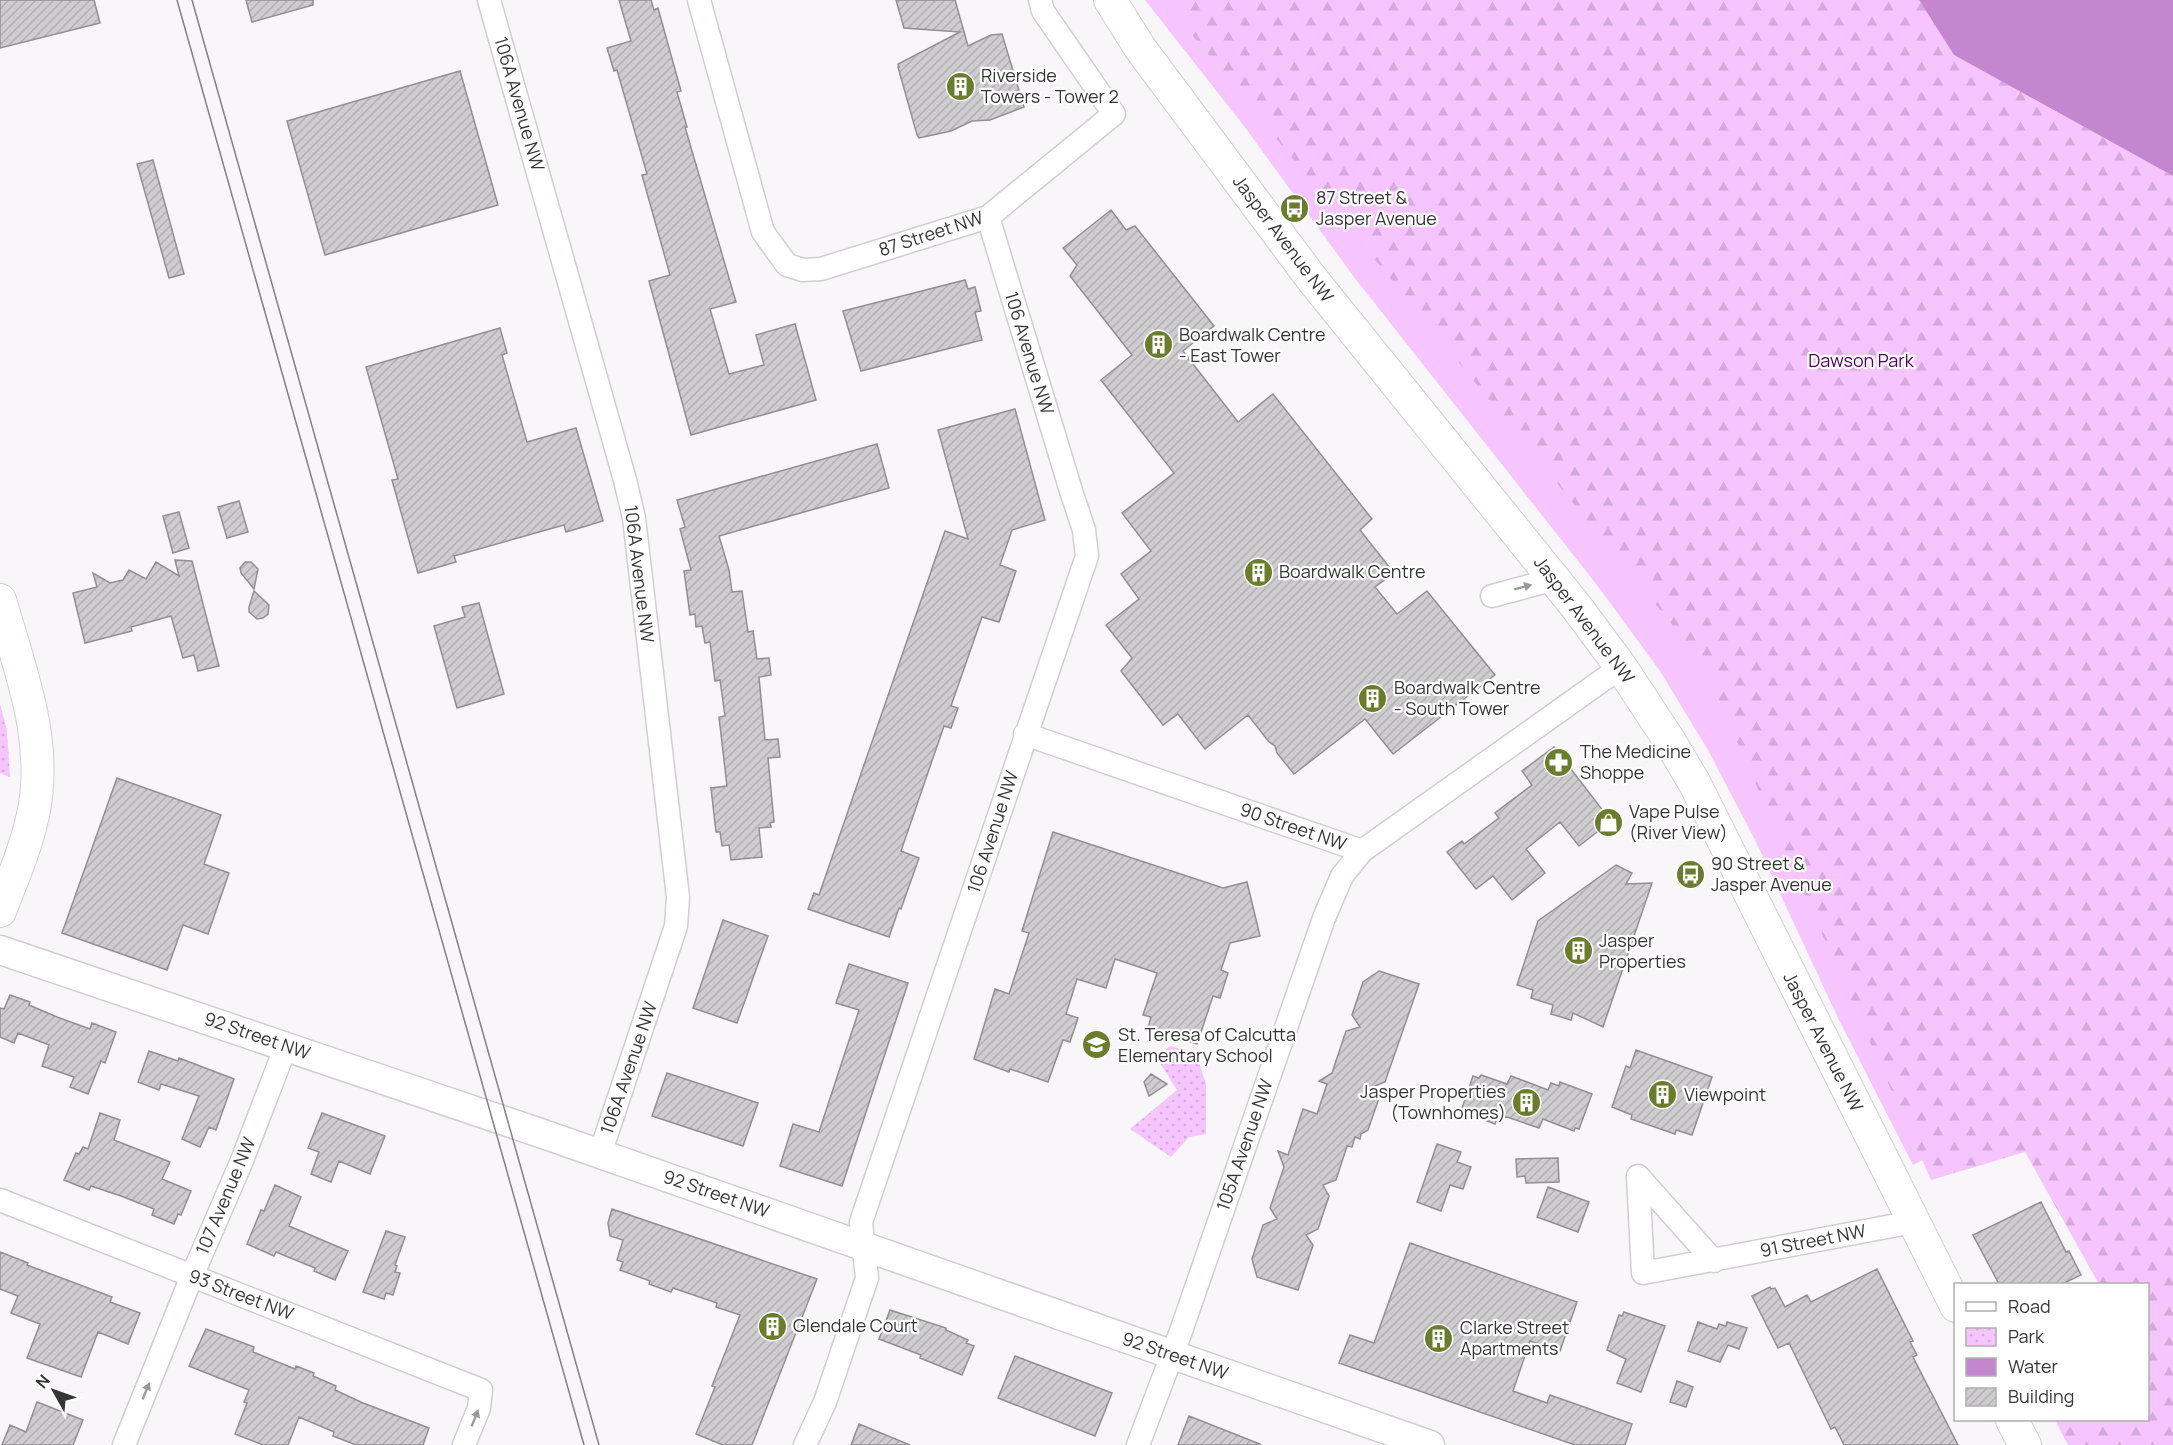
<svg xmlns="http://www.w3.org/2000/svg" width="2173" height="1445" font-family="Manrope,sans-serif">
  <style>
    .grass { fill: #f6c4ff }
    .forest { fill: url(#forest-firs) }
    .park { fill: url(#park-dots) }
    .water { fill: #c586d0 }
    .building { fill: url(#building-hatch); stroke: #928f92; stroke-width: 1.5 }
    .lines { fill: none; stroke-linecap: round; stroke-linejoin: round }
    .minor-casing { stroke: #d1ced1; stroke-width: 25 }
    .tertiary-casing { stroke: #d1ced1; stroke-width: 31 }
    .secondary-casing { stroke: #d1ced1; stroke-width: 34 }
    .minor { stroke: #fff; stroke-width: 22 }
    .tertiary { stroke: #fff; stroke-width: 28 }
    .secondary { stroke: #fff; stroke-width: 32 }
    .tram { stroke: #828082; stroke-width: 1.5 }
    .oneway { fill: #9b9a9b }
    .labels { text-anchor: middle; stroke-width: 4.5; stroke-linejoin: round; paint-order: stroke }
    .poi-label { font-size: 18px; fill: #373637; stroke: #fff; text-anchor: start }
    .street-label { font-size: 18px; fill: #373637; stroke: #fff }
    .park-label { font-size: 18px; fill: #540061; stroke: #fff }
  </style>
  <defs>
    <pattern id="forest-firs" width="22" height="20" patternUnits="userSpaceOnUse" patternTransform="scale(1.5)"><rect width="22" height="20" fill="#f6c4ff"/><path d="M5 1l3.5 6h-7zM16 11l3.5 6h-7z" fill="#d4a9db"/></pattern>
    <pattern id="park-dots" width="8" height="8" patternUnits="userSpaceOnUse" patternTransform="scale(1.5)"><rect width="8" height="8" fill="#f6c4ff"/><path d="M2 2h.1M6 6h.1" fill="none" stroke="#d4a9db" stroke-width="1.8" stroke-linecap="round"/></pattern>
    <pattern id="building-hatch" width="6" height="6" patternUnits="userSpaceOnUse" patternTransform="scale(1.5)"><rect width="6" height="6" fill="#cfccd0"/><path d="M-1 1l2-2M0 6l6-6M5 7l2-2" fill="none" stroke="#b2b0b3"/></pattern>
  </defs>
  <rect width="100%" height="100%" fill="#f9f6f9"/>
  <path class="grass" d="M1145,0H1221L1714,632L1968,1135L1913,1165L1838,1018L1755,840L1708,750L1660,671L1597,585L1354,277L1244,126Z"/>
  <path class="forest" d="M1172,0H1919L1954,55L2173,176V1445H2068L2055,1420H2148V1284H2099L2025,1152L1931,1180L1701,660L1188,30Z"/>
  <path class="park" d="M0,704L7,730L10,777L0,773Z
    M1170,1046L1196,1053L1206,1084V1134L1189,1137L1171,1157L1130,1129L1177,1090L1157,1058Z"/>
  <path class="water" d="M1919,0H2173V176L1954,55Z"/>
  <path class="building" d="M0,0H94L100,23L0,48Z
    M246,0H313V5L252,22Z
    M619,0H651L654,10L658,8L661,19L681,91L677,92L687,127H685L736,302L710,309L729,374L764,365L756,335L795,324L816,400L691,435L649,281L670,275L642,175L647,174L619,77L617,70L614,71L607,48L631,41Z
    M896,0H955L968,46L991,35L1002,34L1024,107L990,120L972,121L951,131L919,138L917,135L898,67H899L898,64L960,32L904,28Z
    M460,71L498,205L325,255L287,121Z
    M153,160L184,274L169,278L137,164Z
    M1111,210L1126,230L1135,226L1214,326L1183,351L1238,422L1273,394L1372,519L1360,530L1394,573L1375,587L1397,614L1427,591L1495,675L1393,754L1365,719L1294,774L1277,753L1275,746L1269,742L1248,715L1205,749L1178,714L1163,725L1121,671L1132,658L1106,625L1139,599L1121,574L1151,551L1122,513L1174,473L1101,380L1132,355L1070,276L1077,265L1063,248Z
    M965,280L968,289L975,287L981,311L975,312L982,340L861,371L843,311Z
    M500,328L507,353L502,355L527,442L576,428L603,521L566,532L564,525L454,556L456,562L418,573L392,480L398,479L366,367Z
    M1015,409L1045,520L1012,530L1000,565L1016,571L999,622L982,617L951,706L958,708L951,728L944,726L901,851L919,858L901,909L899,908L889,937L808,909L814,893L819,895L945,531L968,539L938,430Z
    M877,444L889,488L719,536L729,570L732,592L742,591L748,632L753,631L757,659L769,658L771,675L759,677L765,740L778,739L780,757L768,758L774,822L770,823L771,827L759,828L762,857L731,860L729,845L722,846L720,832H716L711,788L727,786L719,717L725,716L720,680L715,681L710,642L705,643L702,626L696,627L695,614L690,615L684,571L691,570L680,529L685,527L677,500Z
    M239,501L248,532L227,538L218,507Z
    M179,512L189,548L173,553L163,516Z
    M175,560L192,561L219,666L198,671L194,655L183,658L171,616L131,627L132,631L85,643L73,593L97,587L93,573L110,583L123,580L129,570L146,579L156,562L179,576Z
    M245,562H251L258,569L254,589L241,573L240,568Z
    M254,591L269,605L268,614L263,618L257,619L249,612V607Z
    M479,603L504,694L457,708L434,626L465,617L462,607Z
    M1554,747L1611,821L1579,846L1560,822L1526,849L1545,873L1512,900L1493,876L1476,889L1447,852L1462,841L1464,844L1499,818L1495,813L1532,785L1522,771Z
    M117,778L221,815L204,864L229,873L208,934L183,925L167,970L62,933Z
    M1053,832L1223,888L1247,882L1260,936L1230,943L1221,970L1228,973L1220,998L1213,996L1197,1044L1148,1028L1151,1017L1143,1015L1157,973L1115,959L1106,988L1077,979L1066,1014L1078,1018L1070,1042L1063,1040L1048,1082L1010,1069L1009,1072L974,1059L995,989L1009,994L1029,933L1022,931Z
    M1616,865L1632,873L1626,884L1652,883L1603,1027L1573,1013L1571,1020L1551,1014L1553,1005L1531,998L1533,990L1517,985L1538,921Z
    M723,920L768,936L737,1023L693,1008Z
    M849,964L908,983L842,1186L780,1166L793,1124L819,1132L859,1010L836,1003Z
    M1379,971L1419,984L1385,1082L1375,1086L1379,1098L1368,1130L1361,1134L1360,1139L1355,1137L1352,1147L1347,1146L1336,1180L1323,1185L1329,1196L1318,1229L1306,1235L1313,1245L1298,1290L1257,1277L1252,1259L1263,1225L1277,1219L1270,1208L1284,1167L1278,1151L1288,1155L1303,1109L1317,1114L1327,1084L1319,1081L1332,1073L1346,1031L1360,1027L1352,1015L1363,982Z
    M10,995L30,1002L29,1005L57,1017L90,1029L92,1023L116,1032L105,1063L101,1061L88,1094L70,1087L74,1077L42,1066L49,1045L18,1033L14,1043L0,1037V1008L4,1009Z
    M1636,1050L1712,1077L1692,1135L1676,1130L1675,1134L1646,1124L1631,1119L1632,1115L1612,1107L1626,1066L1630,1068Z
    M149,1051L178,1061L179,1058L234,1079L216,1130L209,1127L200,1147L182,1139L199,1096L161,1084L159,1090L138,1082Z
    M667,1073L758,1103L743,1146L652,1116Z
    M1151,1074L1167,1084L1149,1096L1144,1082Z
    M1481,1075L1507,1084L1511,1076L1548,1090L1551,1083L1559,1086L1560,1082L1592,1094L1579,1129L1575,1128L1574,1131L1543,1119L1539,1128L1504,1116L1502,1123L1496,1121L1495,1124L1466,1113L1467,1110L1462,1108L1473,1076L1479,1078Z
    M100,1113L120,1120L114,1140L170,1162L162,1179L191,1191L181,1215L178,1214L174,1224L152,1215L154,1209L121,1196L91,1186L89,1190L64,1180L76,1153L79,1154L83,1147L88,1149Z
    M322,1113L385,1136L370,1174L339,1161L331,1182L311,1174L319,1152L308,1148Z
    M1437,1144L1461,1152L1457,1162L1471,1167L1463,1189L1450,1185L1441,1211L1417,1202Z
    M1558,1158L1559,1182L1526,1183L1525,1176L1517,1177L1516,1159Z
    M275,1185L301,1197L289,1226L348,1251L335,1280L314,1271L315,1268L276,1252L274,1256L247,1244L261,1210L264,1211Z
    M1548,1187L1589,1202L1578,1232L1537,1217Z
    M2041,1202L2066,1252L2069,1251L2081,1275L2062,1284H1999L1973,1235Z
    M612,1209L817,1279L752,1445H723L696,1434L715,1387L712,1386L740,1315L716,1307L717,1303L673,1288L671,1292L649,1284L650,1281L620,1270L623,1262L617,1260L623,1240L610,1236L608,1223Z
    M386,1231L405,1237L395,1265L397,1266L395,1272L400,1273L393,1295L386,1293L384,1299L363,1292Z
    M1410,1243L1577,1302L1560,1351L1530,1341L1513,1391L1547,1403L1550,1395L1632,1424L1625,1445H1575L1339,1363L1350,1335L1374,1343Z
    M0,1252L28,1263L27,1265L112,1297L110,1302L140,1313L128,1344L98,1332L81,1377L27,1358L40,1324L11,1313L18,1296L0,1289Z
    M1877,1269L1913,1341L1910,1342L1917,1355L1913,1357L1958,1445H1844L1835,1427L1831,1429L1789,1343L1778,1348L1752,1296L1770,1287L1771,1289L1775,1288L1785,1307L1807,1295L1811,1302Z
    M890,1310L946,1328V1330L968,1340L966,1343L974,1346L962,1375L920,1358L921,1355L879,1339Z
    M1624,1312L1665,1326L1641,1392L1617,1383L1626,1359L1607,1350L1619,1315L1622,1316Z
    M1698,1322L1717,1329L1719,1324L1726,1326L1727,1322L1747,1328L1739,1349L1728,1345L1720,1362L1688,1351Z
    M206,1329L254,1347L253,1352L295,1369L296,1366L314,1373L313,1376L336,1386L335,1390L363,1403L429,1428L423,1445H356L333,1436L334,1432L299,1417L288,1445H263L235,1434L247,1403L244,1402L249,1390L189,1366Z
    M1015,1356L1112,1393L1095,1436L998,1398Z
    M1677,1381L1693,1387L1686,1407L1670,1402Z
    M37,1402L83,1420L73,1445H2L10,1425L26,1432Z
    M1189,1416L1260,1444V1445H1178Z
    M859,1424L910,1445H851Z"/>
  <g class="lines">
    <defs>
      <path id="minor" d="M489,0L625,480L634,518L678,897L676,926L600,1154
        M699,0L763,232L787,265L803,270L821,269L988,217L1114,114L1043,11L1040,0
        M1492,596L1555,579
        M1025,734L1362,851
        M0,1200L481,1390L479,1408L464,1445
        M1714,1261L1638,1176L1643,1273L1913,1222
        M124,1445L192,1276L241,1163L286,1046
        M805,1445L825,1402L867,1278L861,1222L1087,556L1084,530L1072,494L988,217
        M1138,1445L1180,1334L1324,918L1342,876L1362,851L1621,667"/>
      <path id="tertiary" d="M0,950L549,1136L1430,1445"/>
      <path id="secondary" d="M1110,0L1140,48L1312,279L1575,605L1621,667L1669,740L1695,784L1956,1306
        M0,600C20,670 49,742 33,815C26,848 12,880 0,911
        M2012,1420L2025,1445"/>
    </defs>
    <use href="#minor" class="minor-casing"/>
    <use href="#tertiary" class="tertiary-casing"/>
    <use href="#secondary" class="secondary-casing"/>
    <use href="#minor" class="minor"/>
    <use href="#tertiary" class="tertiary"/>
    <use href="#secondary" class="secondary"/>
    <path class="tram" d="M177,0L584,1445
      M192,0L599,1445"/>
  </g>
  <defs><path id="oneway-solid" d="M-6-.8H1V-3.2L6.5 0L1 3.2V.8H-6Z" transform="scale(1.5)"/></defs>
  <g class="oneway">
    <use href="#oneway-solid" transform="translate(1523 587) rotate(-15)"/>
    <use href="#oneway-solid" transform="translate(146 1391) rotate(-68)"/>
    <use href="#oneway-solid" transform="translate(475 1418) rotate(-68)"/>
  </g>
  <defs>
    <symbol id="building-disc" viewBox="-11 -11 22 22"><circle r="9.5" fill="#6a7d2c" stroke="#fff"/><path d="M-4-6H4V6H1V3H-1V6H-4ZM-2.5-4.3h1.7v1.8h-1.7ZM.8-4.3h1.7v1.8H.8ZM-2.5-1h1.7V.8h-1.7ZM.8-1h1.7V.8H.8Z" fill="#fff"/></symbol>
    <symbol id="bus-disc" viewBox="-11 -11 22 22"><circle r="9.5" fill="#6a7d2c" stroke="#fff"/><path d="M-5-6H5V4H4V6H2V4H-2V6H-4V4H-5ZM-3.5-4V0h7V-4ZM-3.5 1.2v1.5H-2V1.2ZM2 1.2v1.5H3.5V1.2Z" fill="#fff"/></symbol>
    <symbol id="pharmacy-disc" viewBox="-11 -11 22 22"><circle r="9.5" fill="#6a7d2c" stroke="#fff"/><path d="M-2-6h4v4h4v4h-4v4h-4v-4h-4v-4h4Z" fill="#fff"/></symbol>
    <symbol id="shop-disc" viewBox="-11 -11 22 22"><circle r="9.5" fill="#6a7d2c" stroke="#fff"/><path d="M-5-2.5h2.3a2.7 3.5 0 0 1 5.4 0H5L5.5 6h-11ZM-1.5-2.5h3a1.5 2.3 0 0 0-3 0Z" fill="#fff"/></symbol>
    <symbol id="school-disc" viewBox="-11 -11 22 22"><circle r="9.5" fill="#6a7d2c" stroke="#fff"/><path d="M0-5L7-2L0 1L-7-2ZM-4 1L0 2.5L4 1V4Q0 6-4 4Z" fill="#fff"/></symbol>
  </defs>
  <g fill-rule="evenodd">
    <use href="#building-disc" x="944" y="70" width="33" height="33"/>
    <use href="#bus-disc" x="1278" y="192" width="33" height="33"/>
    <use href="#building-disc" x="1142" y="328" width="33" height="33"/>
    <use href="#building-disc" x="1242" y="556" width="33" height="33"/>
    <use href="#building-disc" x="1356" y="682" width="33" height="33"/>
    <use href="#pharmacy-disc" x="1542" y="746" width="33" height="33"/>
    <use href="#shop-disc" x="1592" y="806" width="33" height="33"/>
    <use href="#bus-disc" x="1674" y="858" width="33" height="33"/>
    <use href="#building-disc" x="1562" y="934" width="33" height="33"/>
    <use href="#school-disc" x="1080" y="1028" width="33" height="33"/>
    <use href="#building-disc" x="1646" y="1078" width="33" height="33"/>
    <use href="#building-disc" x="1510" y="1086" width="33" height="33"/>
    <use href="#building-disc" x="756" y="1310" width="33" height="33"/>
    <use href="#building-disc" x="1422" y="1322" width="33" height="33"/>
  </g>
  <g class="labels">
    <g class="poi-label">
      <text x="981" y="82">Riverside<tspan x="981" dy="21">Towers - Tower 2</tspan></text>
      <text x="1316" y="204">87 Street &amp;<tspan x="1316" dy="21">Jasper Avenue</tspan></text>
      <text x="1179" y="341">Boardwalk Centre<tspan x="1179" dy="21">- East Tower</tspan></text>
      <text x="1279" y="578">Boardwalk Centre</text>
      <text x="1394" y="694">Boardwalk Centre<tspan x="1394" dy="21">- South Tower</tspan></text>
      <text x="1580" y="758">The Medicine<tspan x="1580" dy="21">Shoppe</tspan></text>
      <text x="1629" y="818">Vape Pulse<tspan x="1629" dy="21">(River View)</tspan></text>
      <text x="1711" y="870">90 Street &amp;<tspan x="1711" dy="21">Jasper Avenue</tspan></text>
      <text x="1599" y="947">Jasper<tspan x="1599" dy="21">Properties</tspan></text>
      <text x="1118" y="1041">St. Teresa of Calcutta<tspan x="1118" dy="21">Elementary School</tspan></text>
      <text x="1506" y="1098" text-anchor="end">Jasper Properties<tspan x="1506" dy="21">(Townhomes)</tspan></text>
      <text x="1684" y="1101">Viewpoint</text>
      <text x="793" y="1332">Glendale Court</text>
      <text x="1460" y="1334">Clarke Street<tspan x="1460" dy="21">Apartments</tspan></text>
    </g>
    <g class="street-label">
      <text transform="translate(519 104) rotate(74)" y="6">106A Avenue NW</text>
      <text transform="translate(931 234) rotate(-18)" y="6">87 Street NW</text>
      <text transform="translate(1283 239) rotate(53)" y="6">Jasper Avenue NW</text>
      <text transform="translate(1029 353) rotate(73)" y="6">106 Avenue NW</text>
      <text transform="translate(639 574) rotate(83)" y="6">106A Avenue NW</text>
      <text transform="translate(1584 620) rotate(53)" y="6">Jasper Avenue NW</text>
      <text transform="translate(1293 827) rotate(19)" y="6">90 Street NW</text>
      <text transform="translate(993 832) rotate(-72)" y="6">106 Avenue NW</text>
      <text transform="translate(257 1036) rotate(19)" y="6">92 Street NW</text>
      <text transform="translate(1823 1042) rotate(63)" y="6">Jasper Avenue NW</text>
      <text transform="translate(629 1068) rotate(-71)" y="6">106A Avenue NW</text>
      <text transform="translate(1245 1145) rotate(-71)" y="6">105A Avenue NW</text>
      <text transform="translate(716 1194) rotate(19)" y="6">92 Street NW</text>
      <text transform="translate(226 1196) rotate(-67)" y="6">107 Avenue NW</text>
      <text transform="translate(1813 1241) rotate(-11)" y="6">91 Street NW</text>
      <text transform="translate(241 1295) rotate(21)" y="6">93 Street NW</text>
      <text transform="translate(1175 1356) rotate(19)" y="6">92 Street NW</text>
    </g>
    <g class="park-label">
      <text x="1861" y="367">Dawson Park</text>
    </g>
  </g>
  <rect x="1954" y="1283" width="195" height="138" fill="#ffffff" stroke="#afafaf" stroke-width="1.5"/>
  <rect x="1966" y="1302" width="30" height="9" fill="#ffffff" stroke="#afafaf" stroke-width="1.5"/>
  <text x="2008" y="1313" font-size="18" fill="#373637">Road</text>
  <rect x="1966" y="1328" width="30" height="18" fill="url(#park-dots)" stroke="#afafaf" stroke-width="1.5"/>
  <text x="2008" y="1343" font-size="18" fill="#373637">Park</text>
  <rect x="1966" y="1358" width="30" height="18" fill="#c586d0" stroke="#afafaf" stroke-width="1.5"/>
  <text x="2008" y="1373" font-size="18" fill="#373637">Water</text>
  <rect x="1966" y="1388" width="30" height="18" fill="url(#building-hatch)" stroke="#afafaf" stroke-width="1.5"/>
  <text x="2008" y="1403" font-size="18" fill="#373637">Building</text>
  <g transform="translate(54 1391) rotate(310)" stroke="#ffffff" stroke-width="4.5" paint-order="stroke">
  <path d="M0-4.5L10 22L0 15L-10 22Z" fill="#373637"/>
  <text y="-9" font-size="16" font-weight="bold" text-anchor="middle" fill="#373637">N</text>
  </g>
</svg>
